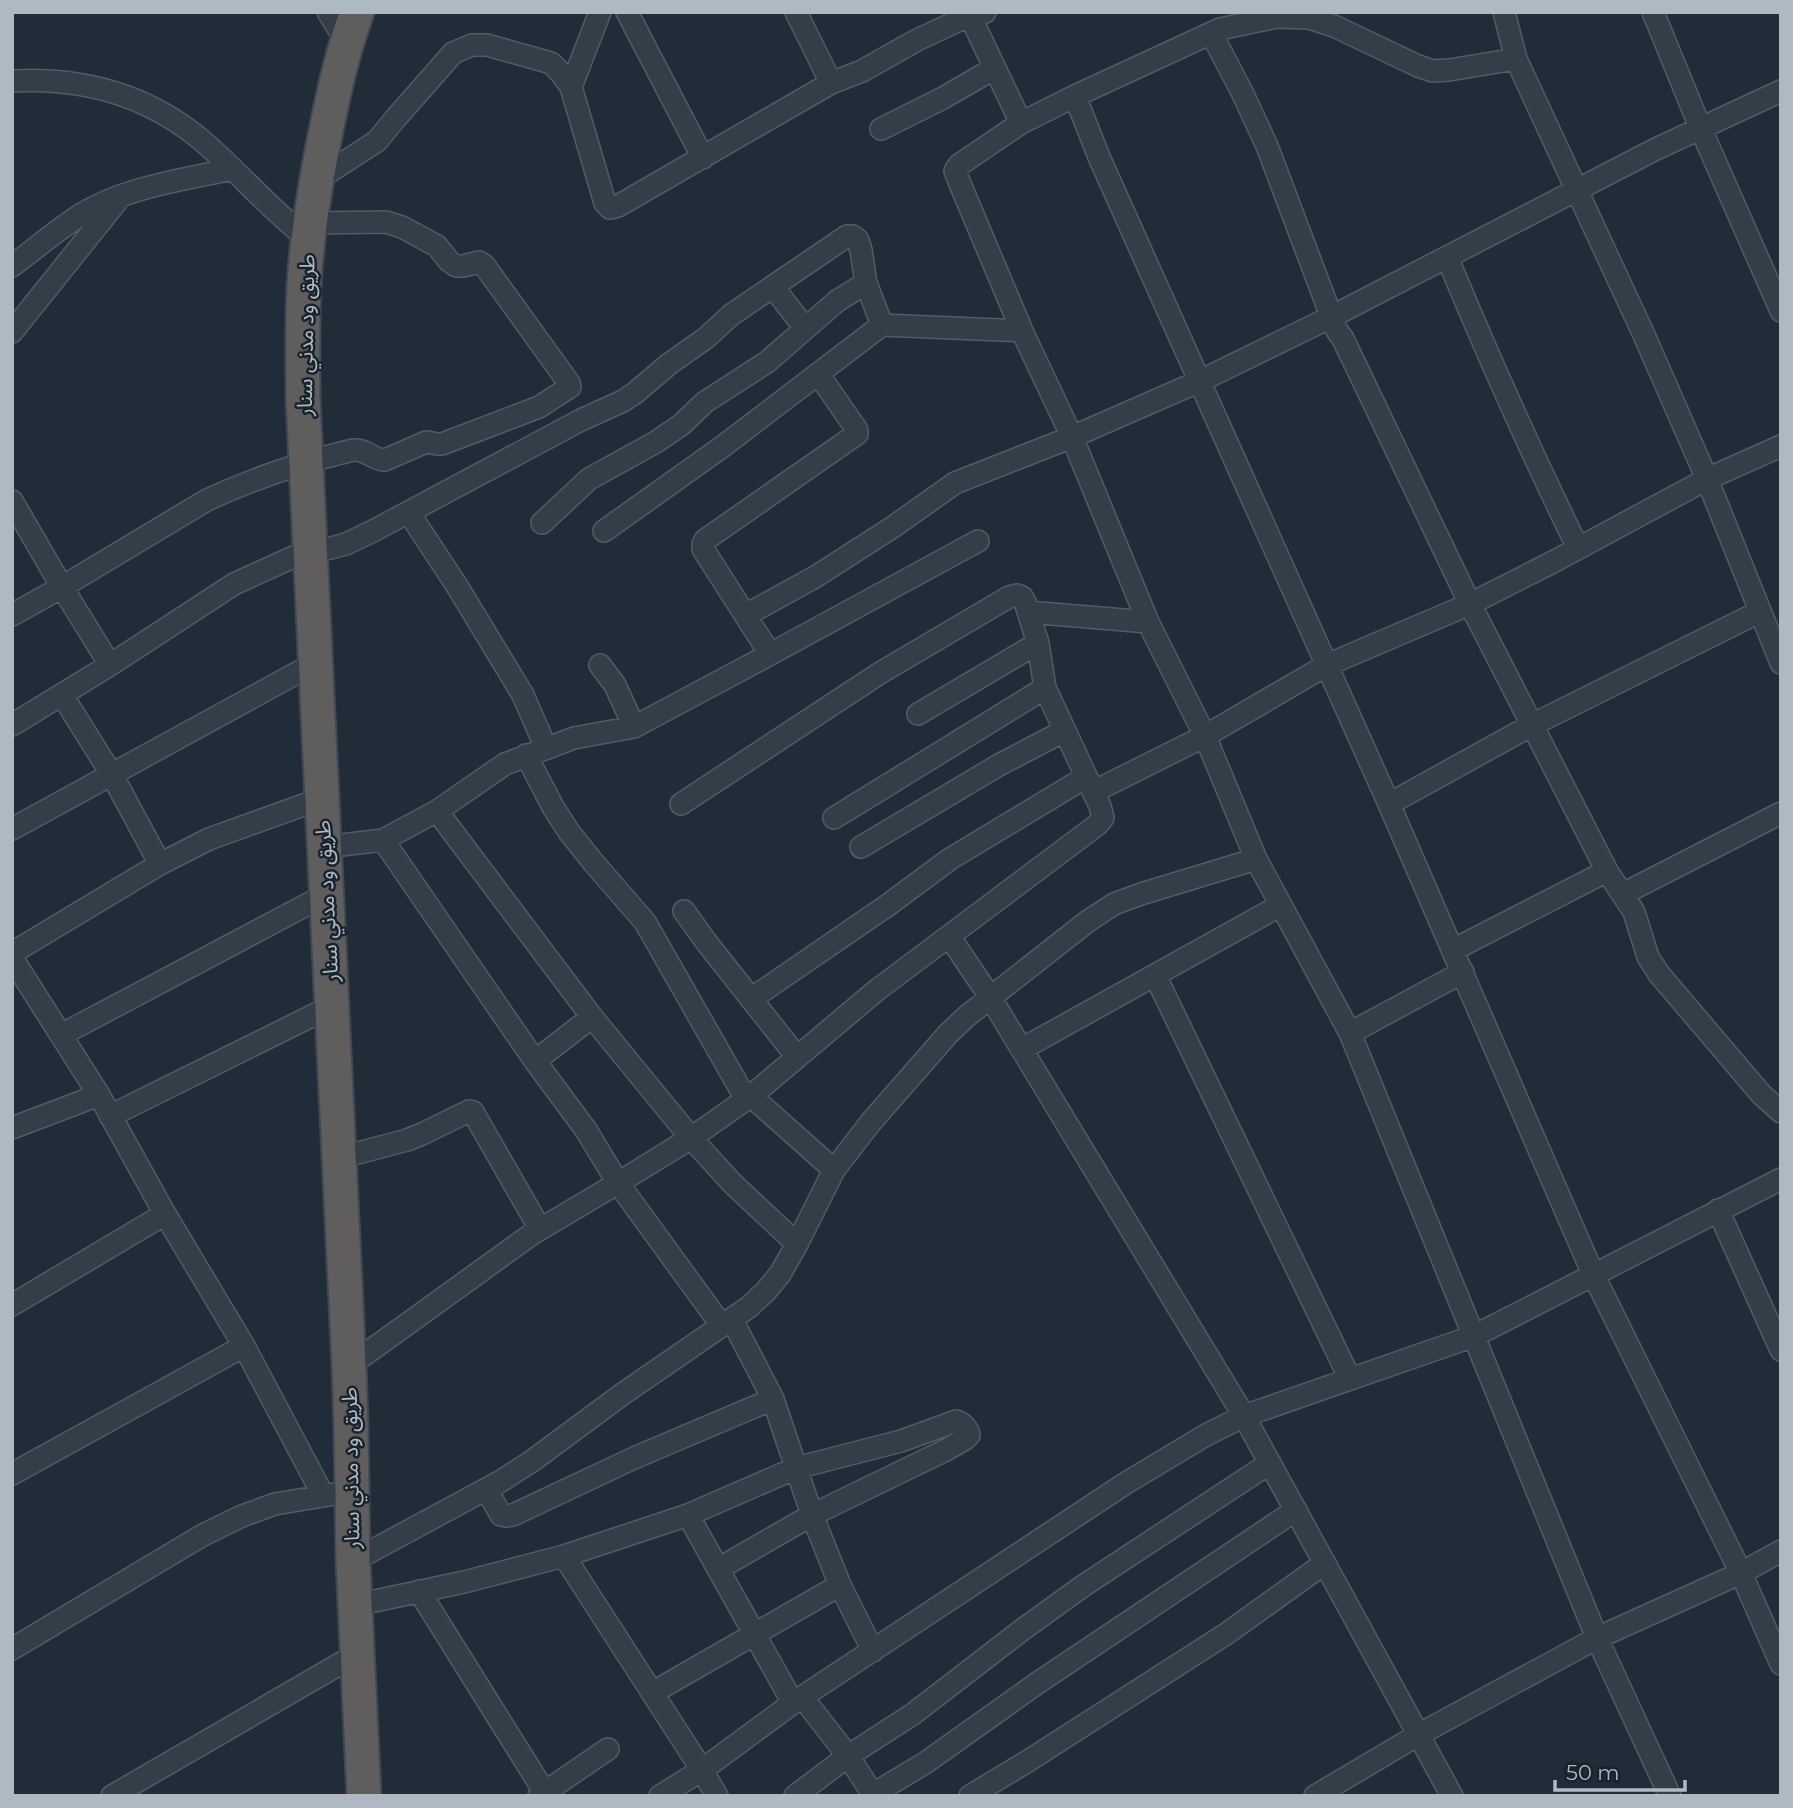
<svg xmlns="http://www.w3.org/2000/svg" width="1793" height="1808" font-family="Montserrat,'Noto Sans Arabic',sans-serif">
  <style>
    .lines { fill: none; stroke-linecap: round; stroke-linejoin: round }
    .minor-casing { stroke: #515c65; stroke-width: 24 }
    .trunk-casing { stroke: #3e4952; stroke-width: 37 }
    .minor { stroke: #343e48; stroke-width: 21 }
    .trunk { stroke: #605e5c; stroke-width: 33 }
    .labels { text-anchor: middle; stroke-width: 5; stroke-linejoin: round; paint-order: stroke }
    .street-label { font-size: 21px; fill: #aeb9c4; stroke: #19232c }
  </style>
  <rect width="100%" height="100%" fill="#202c37"/>
  <g class="lines">
    <defs>
      <path id="minor" d="M328,12L346,41
        M627,12L703,158
        M796,12L831,83
        M1504,12L1516,59L1644,335L1707,479L1781,663
        M1653,12L1700,127L1781,311
        M971,18L1021,123L959,165L955,171L958,179L1022,331L1072,437L1148,622L1205,736L1256,859L1350,1033L1597,1638L1670,1796
        M1211,33L1242,92L1267,146L1336,329L1343,339L1470,604L1607,871L1634,912L1648,957L1659,974L1761,1094L1781,1112
        M12,81C85,77 151,96 206,144C241,175 271,210 308,239
        M571,87L600,12
        M1075,96L1099,157L1389,804L1593,1274L1741,1573L1781,1664
        M1021,123L1075,96L1220,29L1277,17L1309,18L1334,26L1418,66L1433,71L1449,70L1516,59
        M881,129L943,98L995,68
        M317,180L377,141L395,119L453,53L472,45H487L551,63L560,72L571,87L605,203L610,208L618,206L831,83L862,71L917,40L962,19L985,12
        M1447,257C1488,356 1531,452 1578,548
        M12,266C35,249 58,229 82,214C126,187 182,180 232,169
        M773,287L805,328
        M12,332L117,201
        M12,501L62,587L110,665
        M409,513L457,586L523,695L546,748
        M542,523L589,479L656,442L681,425L705,402L767,362L837,301L866,283
        M604,531L722,447L882,325L1022,331
        M1028,612L1148,622
        M12,615L62,587L207,500C254,478 303,462 353,450C368,449 372,460 385,460L426,442C432,442 436,445 442,444L539,407L570,387L569,383L484,265L479,262L463,266H456L449,261L437,246L402,227L386,222L310,223
        M746,615L815,577L893,527L955,483L1072,437L1200,381L1331,317L1656,149L1781,91
        M770,654L703,549V544L705,540L857,434V430L819,375
        M600,665L615,685L634,727
        M62,695L112,775L160,864
        M918,714L1038,643
        M12,725L110,665L234,584L311,549L331,548L346,544L375,530L581,420L623,401L635,393L669,364L706,338L731,315L847,236H853L858,240L861,250L866,283L882,325
        M526,755L553,807L569,832L593,862L645,922L746,1099
        M1093,792L1205,736L1327,665L1470,604L1551,563L1707,479L1781,446
        M1389,804L1532,725L1759,612
        M437,811L592,1017L691,1138L732,1183L797,1244
        M834,818L1045,688
        M12,829L315,663
        M383,840L437,811L505,764L574,738L634,727L752,664L978,541
        M325,847L383,840L535,1061L586,1130L618,1183L722,1326
        M861,847L999,765L1064,731
        M1623,894L1781,813
        M684,911L707,943L797,1057
        M949,936L990,997L1244,1416L1452,1796
        M1453,950L1607,871
        M12,953L160,864L209,839L323,798
        M12,958L99,1095L165,1214L244,1346L323,1495
        M1155,975L1350,1379
        M751,999L888,905L950,859L1086,777
        M1350,1033L1463,972
        M61,1035L327,894
        M1022,1049L1281,905
        M535,1061L592,1017
        M751,1096L834,1170
        M110,1116L332,1006
        M12,1128L99,1095
        M339,1158L407,1140L422,1134L469,1111L473,1112L540,1229
        M1718,1210L1781,1350
        M12,1305L165,1214
        M732,1320L773,1399L812,1515L840,1585L873,1651
        M349,1366L532,1234L618,1183L691,1138L751,1096L877,990L1097,825L1103,818L1100,806L1045,688L1038,643L1025,602L1022,597L1017,595L1009,597L880,673L681,804
        M12,1474L244,1346
        M486,1489L501,1515L506,1516L513,1515L634,1458L773,1399
        M688,1515L796,1468L901,1441L956,1421C962,1423 968,1428 969,1435L965,1439L946,1450L812,1515L718,1569
        M564,1556L702,1770L717,1796
        M353,1561L501,1481L532,1461L624,1393L749,1307L766,1291L780,1274L797,1244L834,1170L871,1122L948,1034L967,1016L1088,921L1114,904L1141,894L1256,859
        M419,1591L547,1796
        M356,1605L464,1582L564,1556L688,1515L793,1703L1126,1483L1206,1435L1244,1416L1474,1336L1781,1179
        M12,1649L203,1535L242,1516L275,1504L335,1494
        M652,1693L840,1585
        M803,1698L848,1756L874,1796
        M112,1796L357,1654
        M539,1796L608,1749
        M660,1796L702,1770L793,1703
        M795,1796L848,1756L913,1714L1022,1630L1083,1586L1270,1463
        M870,1796L925,1763L1039,1682L1296,1510
        M970,1796L1028,1761L1226,1634L1325,1563
        M1315,1796L1418,1735L1597,1638L1741,1573L1781,1551"/>
      <path id="trunk" d="M357,12C343,50 335,87 327,126C316,179 307,232 304,286C302,323 303,361 303,399L349,1366L351,1426L353,1561L364,1796"/>
    </defs>
    <use href="#minor" class="minor-casing"/>
    <use href="#trunk" class="trunk-casing"/>
    <use href="#minor" class="minor"/>
    <use href="#trunk" class="trunk"/>
  </g>
  <g class="labels">
    <g class="street-label">
      <text transform="translate(306 335) rotate(-89)" y="7">طريق ود مدني سنار</text>
      <text transform="translate(327 901) rotate(-93)" y="7">طريق ود مدني سنار</text>
      <text transform="translate(351 1468) rotate(-91)" y="7">طريق ود مدني سنار</text>
    </g>
  </g>
  <rect width="1793" height="1808" fill="none" stroke="#aeb9c4" stroke-width="28"/>
  <path d="M1555 1780v10h130v-10" fill="none" stroke="#aeb9c4" stroke-width="3.5"/>
  <text x="1566" y="1780" font-size="21" fill="#aeb9c4" stroke="#19232c" stroke-width="5" paint-order="stroke">50 m</text>
</svg>
